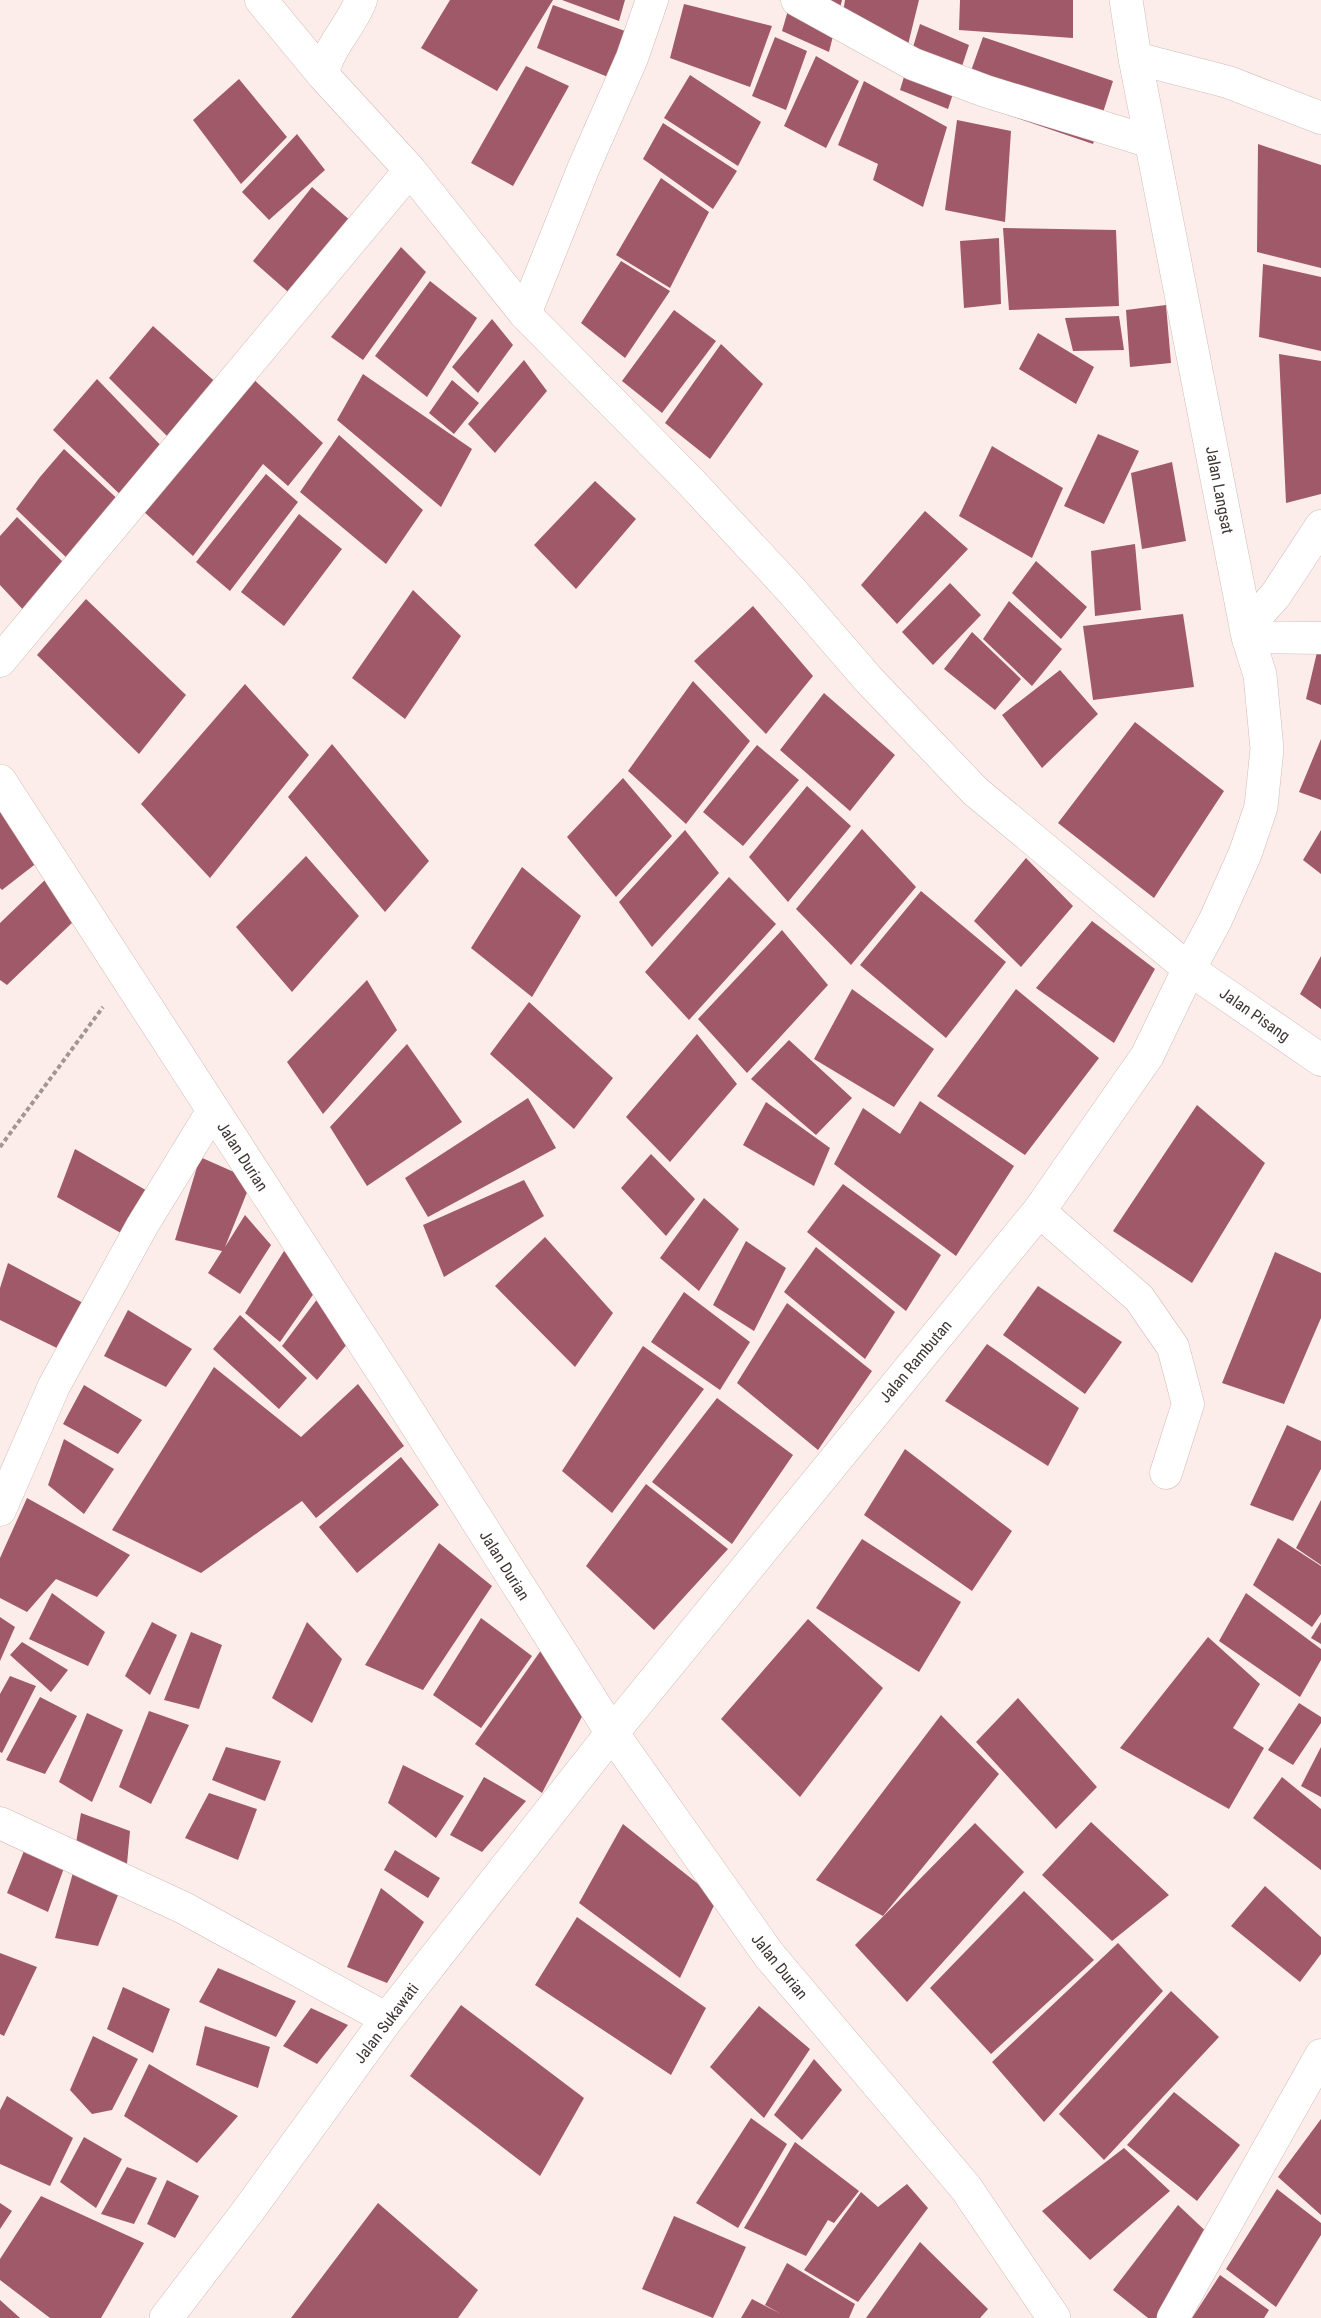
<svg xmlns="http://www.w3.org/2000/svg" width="1321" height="2318" font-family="'Roboto Condensed',sans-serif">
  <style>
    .building { fill: #9f5969 }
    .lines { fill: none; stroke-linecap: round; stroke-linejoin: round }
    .street-casing { stroke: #cfbcb9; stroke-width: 33 }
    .secondary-casing { stroke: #cfbcb9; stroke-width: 34 }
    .path { stroke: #a29693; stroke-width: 4; stroke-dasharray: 4.5 3; stroke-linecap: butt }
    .street { stroke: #fff; stroke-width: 32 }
    .secondary { stroke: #fff; stroke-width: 33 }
    .labels { text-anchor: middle; stroke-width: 6; stroke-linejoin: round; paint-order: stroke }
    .street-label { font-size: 16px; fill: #3d3534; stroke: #fff }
  </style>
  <rect width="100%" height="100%" fill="#fdedea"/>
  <path class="building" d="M450,0H553L497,91L421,48Z
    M562,0H625L619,21Z
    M791,0H842L829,52L782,31Z
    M845,0H919L904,61L839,39Z
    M960,0H1073V38L959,30Z
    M684,4L772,26L750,87L670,58Z
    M553,5L625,31L608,77L537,48Z
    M920,24L969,45L948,109L900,90Z
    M775,37L807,51L786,110L752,96Z
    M983,37L1113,81L1093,144L961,99Z
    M816,56L859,81L826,148L784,126Z
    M526,66L569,86L513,186L471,163Z
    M690,75L761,122L738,166L664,118Z
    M239,79L287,137L241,184L193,120Z
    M864,81L947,127L923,207L873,180L878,164L838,145Z
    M957,120L1011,131L1005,222L945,210Z
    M663,123L737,171L713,209L643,159Z
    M297,134L325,170L269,220L242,192Z
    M1258,144L1321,165V268L1257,252Z
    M661,178L709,212L670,288L616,255Z
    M312,187L352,222L296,299L253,261Z
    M1003,228L1116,230L1119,306L1009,310Z
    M999,238L1001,304L964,308L960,241Z
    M401,247L426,272L363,360L331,337Z
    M621,261L670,291L625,358L581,323Z
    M1263,264L1321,277V351L1259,337Z
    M430,281L477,318L427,397L375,356Z
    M1166,305L1171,363L1130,367L1126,310Z
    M674,310L716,341L662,413L622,381Z
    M1119,316L1124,350L1073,351L1065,318Z
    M492,319L513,345L478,393L452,367Z
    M153,326L221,387L175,444L109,378Z
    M1038,333L1094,367L1076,404L1019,369Z
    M721,344L763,384L710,459L665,423Z
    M1279,354L1321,361V494L1286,503Z
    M524,360L547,391L495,453L468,424Z
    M363,374L472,449L441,507L337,420Z
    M250,376L323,443L288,486L263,464L193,556L143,511Z
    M97,379L169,454L128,502L53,430Z
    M452,380L479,403L454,434L429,413Z
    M1098,434L1139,451L1104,524L1064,506Z
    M339,435L423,510L386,564L300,492Z
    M992,446L1063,488L1032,558L959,516Z
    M64,449L125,506L70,561L16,509L40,477Z
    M1172,462L1186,541L1142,549L1131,473Z
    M266,474L298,502L230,591L196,562Z
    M595,481L636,519L576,589L534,545Z
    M925,511L968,549L897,624L861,585Z
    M299,514L342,549L284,626L241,592Z
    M17,517L65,564L27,614L0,585V536Z
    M1135,544L1141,610L1095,616L1091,551Z
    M1036,561L1087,607L1061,639L1012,593Z
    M950,583L981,615L933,665L902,632Z
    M413,590L461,636L405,719L352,678Z
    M86,599L186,695L139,754L37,655Z
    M1009,601L1062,649L1032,686L983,639Z
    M753,606L813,676L766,734L694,661Z
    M1183,614L1194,687L1093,700L1083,626Z
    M972,632L1021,679L995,710L944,669Z
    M1318,648L1321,649V705L1306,699Z
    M1060,670L1098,714L1042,768L1002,715Z
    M693,681L750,741L686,824L628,771Z
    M245,684L309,755L210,878L141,804Z
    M824,693L895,755L850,811L780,750Z
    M1135,722L1224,791L1154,898L1058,823Z
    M1321,739V800L1299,792Z
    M332,744L429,861L385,912L288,797Z
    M757,745L799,780L743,846L703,812Z
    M623,778L672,836L616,897L567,837Z
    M807,786L851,826L788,902L749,857Z
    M0,811L38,862L2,890L0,888Z
    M862,829L916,887L851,965L796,909Z
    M685,830L719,873L652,947L619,902Z
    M1321,830V874L1303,860Z
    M306,856L359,916L292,992L236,927Z
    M1026,858L1073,906L1021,967L974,921Z
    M522,867L581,916L532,997L471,948Z
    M729,877L776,924L689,1020L645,972Z
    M47,878L74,921L7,985L0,980V923Z
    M921,891L1006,962L946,1038L860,965Z
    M1092,921L1155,969L1114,1043L1036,988Z
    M782,930L828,985L747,1073L698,1019Z
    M1321,956V1009L1300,994Z
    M367,980L397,1030L323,1114L287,1062Z
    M852,989L934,1049L894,1107L814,1059Z
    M1016,989L1099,1058L1025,1155L937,1096Z
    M529,1002L613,1078L574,1129L490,1054Z
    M697,1034L737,1084L670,1162L626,1117Z
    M789,1040L852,1098L816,1135L751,1079Z
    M407,1044L462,1122L367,1186L330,1127Z
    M528,1098L556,1148L428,1217L405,1178Z
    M920,1101L1014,1166L956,1256L834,1164L863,1108L900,1134Z
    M766,1102L830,1148L814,1186L743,1145Z
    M1197,1105L1265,1163L1192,1283L1113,1231Z
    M75,1149L149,1192L128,1237L57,1197Z
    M651,1154L695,1199L666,1236L621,1188Z
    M200,1157L252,1180L225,1247L245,1215L271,1245L240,1294L208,1273L222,1251L175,1240Z
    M524,1180L544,1216L444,1277L423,1225Z
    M843,1184L941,1255L906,1311L807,1232Z
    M704,1198L739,1229L699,1291L660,1258Z
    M545,1237L613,1313L575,1367L495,1286Z
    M746,1241L786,1268L754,1331L713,1305Z
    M816,1247L895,1312L865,1359L784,1292Z
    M284,1251L319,1286L280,1342L245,1313Z
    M1275,1252L1321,1273V1318L1284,1404L1222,1383Z
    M8,1263L85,1304L65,1352L0,1320V1288Z
    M1038,1286L1122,1342L1085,1394L1003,1335Z
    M684,1292L750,1342L720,1390L651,1342Z
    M321,1294L354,1336L317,1380L282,1346Z
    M787,1303L872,1371L818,1450L737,1383Z
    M128,1310L192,1349L166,1387L104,1356Z
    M240,1315L307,1378L279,1409L213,1349Z
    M987,1344L1079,1408L1048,1466L945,1401Z
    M643,1346L704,1389L612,1513L562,1471Z
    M214,1367L301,1437L358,1384L404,1446L316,1518L302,1501L201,1573L112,1530Z
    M84,1385L142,1420L118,1454L63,1424Z
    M717,1398L793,1455L732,1544L652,1482Z
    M1287,1425L1321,1441V1469L1293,1521L1250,1505Z
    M64,1439L114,1469L84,1514L48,1485Z
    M905,1449L1012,1531L972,1591L864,1515Z
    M401,1457L439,1505L357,1573L319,1527Z
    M646,1484L728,1549L654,1630L586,1566Z
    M27,1498L130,1555L97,1597L56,1579L27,1612L0,1598V1558Z
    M1321,1500V1565L1296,1548Z
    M1278,1538L1321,1566V1614L1312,1627L1253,1585Z
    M862,1539L961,1602L919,1672L816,1608Z
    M439,1543L492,1586L423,1690L365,1665Z
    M52,1593L105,1632L88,1666L29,1639Z
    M1246,1593L1321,1649V1660L1300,1697L1219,1641Z
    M0,1617L15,1627L0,1661Z
    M481,1618L532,1656L481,1728L433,1695Z
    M808,1619L883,1688L800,1797L721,1719Z
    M152,1622L177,1635L150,1695L125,1676Z
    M307,1622L342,1659L312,1723L272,1698Z
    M1321,1622V1644L1311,1638Z
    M191,1632L222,1645L199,1709L164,1700Z
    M1208,1637L1260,1684L1233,1728L1264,1748L1229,1809L1120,1748Z
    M22,1642L68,1670L51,1692L10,1655Z
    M544,1646L587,1707L542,1793L475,1744Z
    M10,1676L36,1686L2,1753L0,1752V1694Z
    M40,1697L77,1716L45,1774L6,1760Z
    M1018,1698L1097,1787L1056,1829L976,1742Z
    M1299,1703L1321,1717V1723L1293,1765L1268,1750Z
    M149,1711L189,1725L151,1804L119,1787Z
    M87,1713L123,1730L92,1802L59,1782Z
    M941,1715L999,1774L883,1916L816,1880Z
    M226,1747L281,1761L265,1801L212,1780Z
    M1321,1747V1797L1301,1786Z
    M403,1765L464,1796L436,1838L388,1803Z
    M484,1777L526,1801L482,1852L450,1835Z
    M1282,1777L1321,1809V1870L1253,1818Z
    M209,1793L257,1809L238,1860L185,1838Z
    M81,1813L130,1831L127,1864L75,1849Z
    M1091,1822L1169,1895L1112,1941L1042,1875Z
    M975,1823L1024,1872L907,2002L855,1945Z
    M623,1824L717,1899L680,1978L579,1903Z
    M26,1846L64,1868L48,1912L7,1893Z
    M395,1850L440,1878L428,1898L384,1870Z
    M74,1869L120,1890L98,1946L55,1938Z
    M1265,1886L1321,1937V1954L1300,1982L1231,1926Z
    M381,1888L424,1922L387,1983L347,1967Z
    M1024,1891L1094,1960L991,2054L930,1988Z
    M577,1917L706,2008L671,2075L535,1985Z
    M1118,1943L1163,1991L1044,2122L992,2062Z
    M0,1953L37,1967L4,2036L0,2034Z
    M218,1968L296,2001L276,2037L199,2002Z
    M123,1987L170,2009L153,2053L107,2029Z
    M1171,1991L1219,2037L1104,2160L1059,2114Z
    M461,2005L584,2098L540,2176L410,2076Z
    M759,2006L810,2049L764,2118L710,2067Z
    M311,2008L348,2025L317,2064L283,2046Z
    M205,2026L270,2047L258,2088L196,2065Z
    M93,2036L138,2059L112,2110L92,2114L70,2090Z
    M814,2059L842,2090L802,2140L774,2115Z
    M149,2064L238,2116L197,2163L124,2116Z
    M1174,2092L1240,2145L1197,2201L1127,2145Z
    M7,2096L73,2138L50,2186L0,2164V2110Z
    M751,2118L787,2144L738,2228L696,2203Z
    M1321,2119V2215L1278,2177Z
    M84,2137L122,2159L96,2208L60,2182Z
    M795,2142L859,2191L834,2223L828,2220L806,2256L744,2228Z
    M1124,2148L1170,2191L1090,2260L1042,2211Z
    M127,2167L157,2178L134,2224L101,2214Z
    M167,2180L199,2196L175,2238L147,2224Z
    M907,2184L928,2208L858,2302L804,2270L861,2192L878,2207Z
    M1277,2189L1321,2223V2235L1276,2307L1226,2269Z
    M41,2196L144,2243L101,2318H50L0,2280V2259Z
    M0,2203L12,2211L0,2229Z
    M378,2203L478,2290L458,2318H291Z
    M1178,2205L1213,2238L1163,2318H1148L1113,2290Z
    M674,2216L746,2247L713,2318L642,2289Z
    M920,2242L988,2309L980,2318H866Z
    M787,2263L855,2304L849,2318H741L752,2299L781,2314L765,2305Z
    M1220,2275L1269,2310L1264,2318H1192Z
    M0,2300L20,2318H0Z"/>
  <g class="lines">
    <defs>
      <path id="street" d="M261,0L323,75L410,170L525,314L690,481L792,591L869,680L975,791L1189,969L1321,1060
        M797,0L913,64L985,91L1151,142
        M1135,58L1228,82L1321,118
        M323,75C326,50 352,25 361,0
        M525,314L584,167L632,58L652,0
        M1321,526L1275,596L1252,621L1248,637L1321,638
        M0,661L410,170
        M1039,1211L1139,1298L1173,1347L1188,1404L1166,1473
        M0,1510L54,1386L142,1226L213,1110
        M0,1823L184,1908L387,2019
        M1173,2318L1321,2055"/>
      <path id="secondary" d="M0,781L392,1386L612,1733L769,1955L966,2188L1054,2318
        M166,2318L248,2211L387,2019L612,1733L1039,1211L1147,1056L1189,969L1215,921L1245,854L1261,807L1267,749L1260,675L1248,637L1135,58L1126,0"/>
    </defs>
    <use href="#street" class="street-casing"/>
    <use href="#secondary" class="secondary-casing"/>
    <path class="path" d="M0,1147L103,1007"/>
    <use href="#street" class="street"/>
    <use href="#secondary" class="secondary"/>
  </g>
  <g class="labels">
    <g class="street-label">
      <text transform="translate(1220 490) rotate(79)" y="6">Jalan Langsat</text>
      <text transform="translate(1255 1014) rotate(35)" y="6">Jalan Pisang</text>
      <text transform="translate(243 1156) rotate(57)" y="6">Jalan Durian</text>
      <text transform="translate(915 1361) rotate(-50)" y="6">Jalan Rambutan</text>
      <text transform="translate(505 1565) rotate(58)" y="6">Jalan Durian</text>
      <text transform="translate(780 1966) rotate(51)" y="6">Jalan Durian</text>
      <text transform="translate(386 2023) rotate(-53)" y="6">Jalan Sukawati</text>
    </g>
  </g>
</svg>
